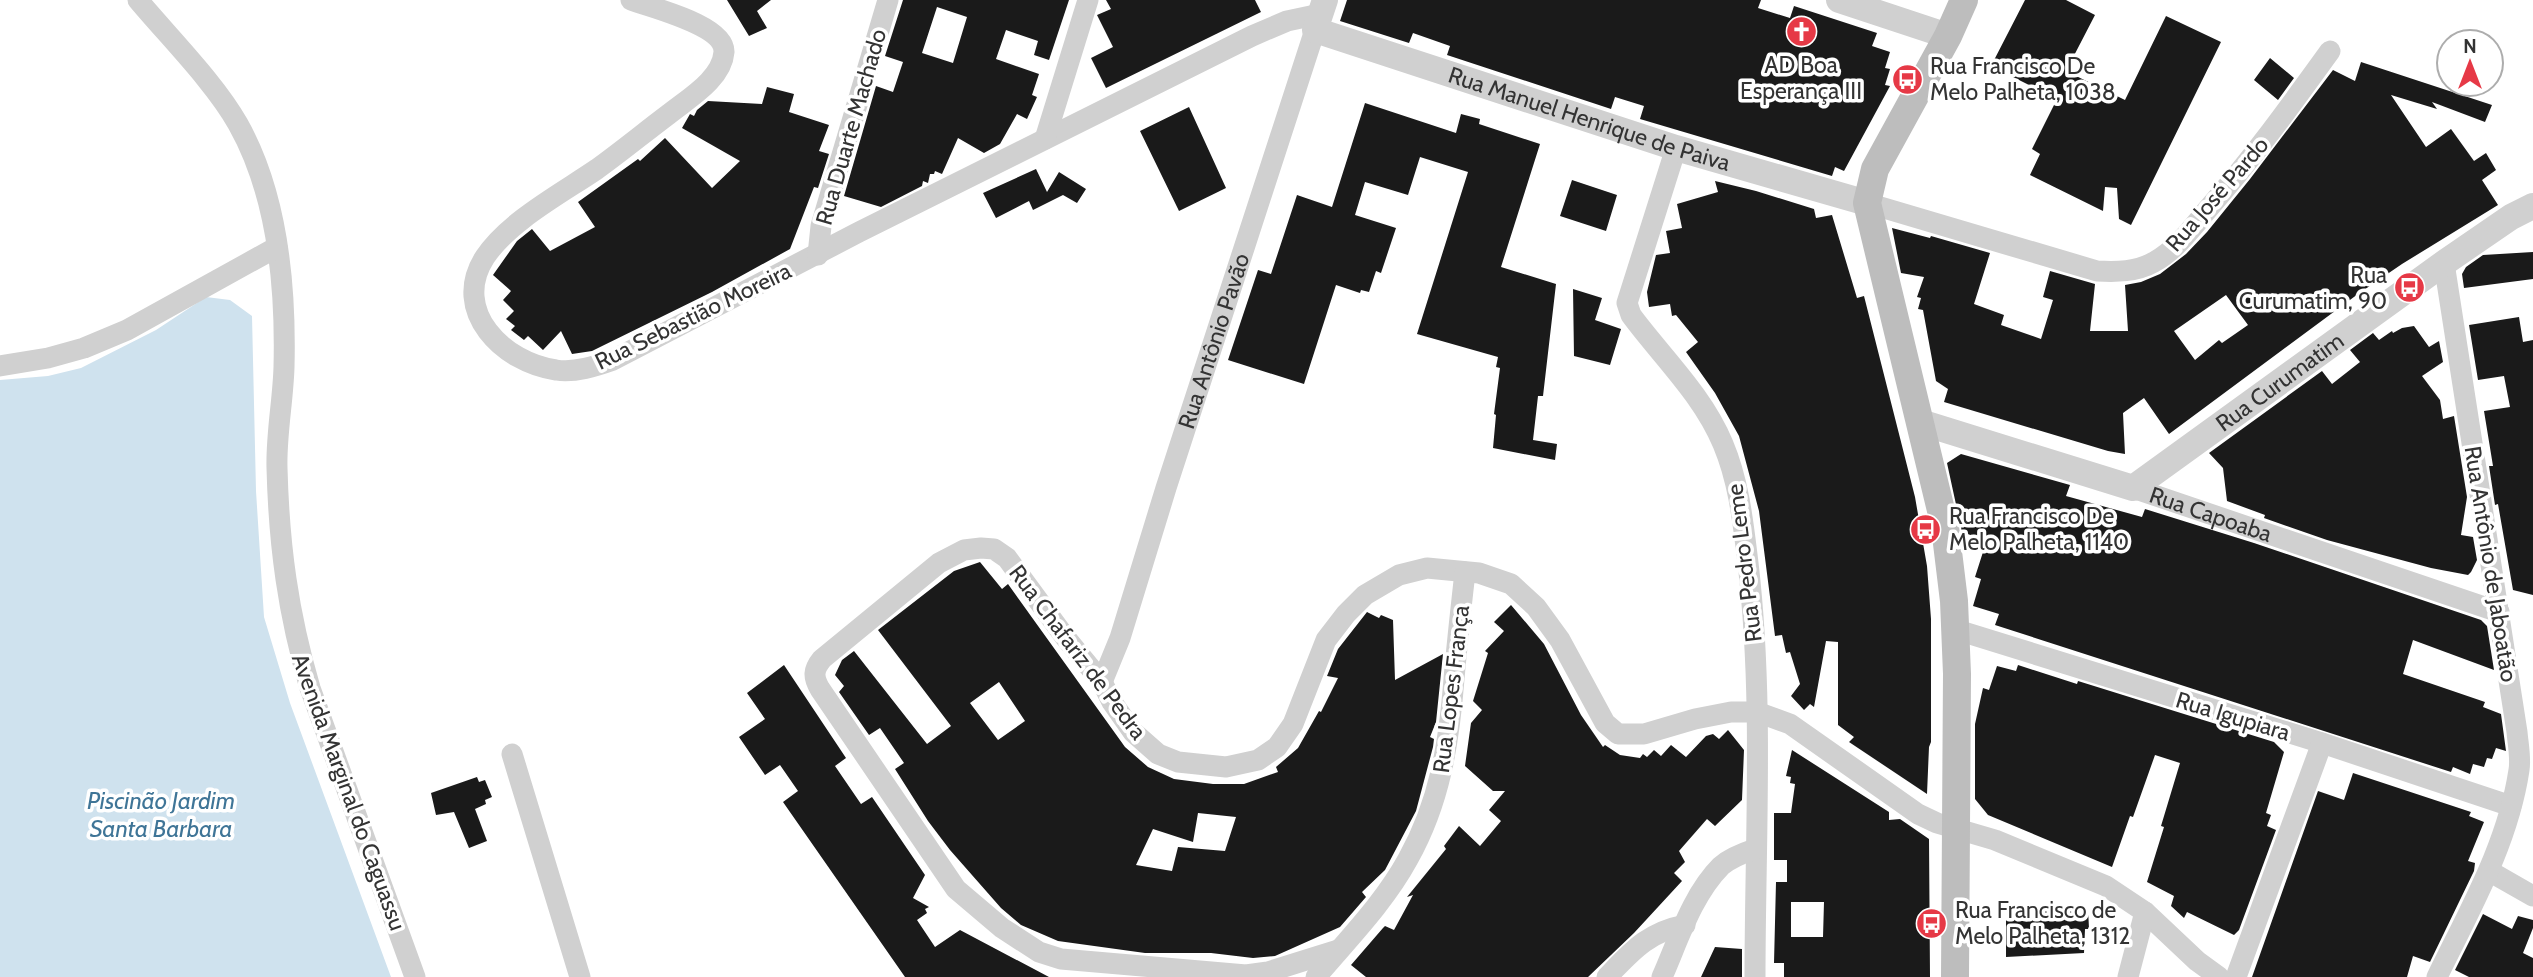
<svg xmlns="http://www.w3.org/2000/svg" width="2533" height="977" font-family="Cabin,sans-serif">
  <style>
    .water { fill: #cfe2ee }
    .building { fill: #1a1a1a; fill-rule: evenodd }
    .lines { fill: none; stroke-linecap: round; stroke-linejoin: round }
    .minor { stroke: #d0d0d0; stroke-width: 21 }
    .tertiary { stroke: #d0d0d0; stroke-width: 26 }
    .secondary { stroke: #bdbdbd; stroke-width: 28 }
    .labels { text-anchor: middle; stroke-width: 7; stroke-linejoin: round; paint-order: stroke }
    .poi-label { font-size: 23px; fill: #333; stroke: #fff; text-anchor: start }
    .street-label { font-size: 23px; fill: #333; stroke: #fff }
    .water-label { font-size: 24px; font-style: italic; fill: #3f7597; stroke: #fff }
  </style>
  <rect width="100%" height="100%" fill="#fff"/>
  <path class="water" d="M206,297L230,300L252,316L256,491L264,617L290,703L391,977H0V380L48,376L81,368L156,330Z"/>
  <path class="building" d="M727,0H771L757,11L767,28L749,36Z
    M903,0H1069L1049,60L1034,55L1038,41L1006,30L996,59L1039,74L1032,95L1037,97L1027,119L1017,114L1000,144L984,153L958,138L942,174L935,171L934,174H930L928,183L923,181L922,186L881,207L844,196L876,86L893,92L903,62L885,56ZM937,7L967,17L953,63L922,53Z
    M1106,0H1255L1261,12L1106,88L1091,58L1113,47L1097,15L1111,9Z
    M1347,0H1761L1758,8L1790,18L1794,6L1877,33L1872,46L1890,52L1885,68L1890,69L1885,85L1890,86L1844,171L1835,167L1832,176L1640,119L1644,106L1615,97L1611,109L1447,55L1450,46L1413,33L1409,43L1340,21Z
    M2025,0H2066L2095,15L2066,71L2125,100L2166,16L2221,42L2131,225L2119,219L2117,188L2105,187L2103,211L2030,175L2040,154L2032,149L2057,99L1991,66Z
    M2270,58L2294,78L2278,100L2254,80Z
    M2361,62L2492,105L2485,122L2432,102L2437,109L2391,95L2426,147L2451,129L2474,161L2486,153L2496,170L2482,180L2498,205L2402,264L2358,294L2169,434L2144,398L2123,413L2125,454L2108,451L1944,402L1948,389L1936,381L1923,310L1918,309L1921,298L1917,297L1924,277L1901,273L1892,228L1930,238L1931,236L1990,253L1974,304L2004,315L2001,325L2041,339L2053,300L2043,297L2050,271L2095,284L2090,331H2128L2125,285L2141,282L2160,274L2186,254L2207,232L2250,179L2333,70L2355,81ZM2226,295L2248,325L2222,343L2219,340L2195,360L2174,331Z
    M767,87L794,94L789,112L829,125L819,151L829,154L818,188L814,187L790,249L712,292L592,351L572,354L561,331L543,350L528,336L524,340L511,330L515,326L506,319L514,311L503,300L511,291L493,275L517,241L532,229L550,251L595,227L578,202L638,159L640,161L665,138L712,188L740,161L682,128L690,114L694,116L697,110L708,101L762,104Z
    M1365,103L1456,133L1461,114L1480,119L1479,124L1540,144L1501,267L1556,284L1543,396H1538L1533,440L1557,444L1555,460L1493,448L1496,415L1494,414L1500,368L1496,367L1498,357L1417,334L1468,172L1420,157L1408,195L1365,182L1355,215L1396,228L1381,273L1376,271L1369,292L1361,290L1360,293L1336,285L1304,384L1228,360L1258,270L1271,274L1297,195L1332,207Z
    M1189,107L1226,188L1179,211L1140,131Z
    M1036,169L1047,192L1059,172L1086,189L1077,203L1063,195L1033,210L1029,201L996,218L983,193Z
    M1572,180L1617,195L1606,231L1560,216Z
    M1715,181L1756,191L1814,209L1816,218L1832,215L1857,298L1864,296L1915,497L1927,566L1931,619V742L1929,747L1927,794L1849,742L1854,737L1838,725V642L1826,641L1814,707L1810,704L1804,710L1791,696L1800,684L1790,652L1786,653L1782,635L1775,636L1759,511L1739,436L1715,393L1686,352L1698,342L1676,315L1672,316L1670,304L1649,307L1647,292L1656,255L1670,253L1666,231L1682,228L1677,204L1718,192Z
    M2533,252V279L2464,288L2462,274L2466,267L2483,255Z
    M1573,289L1602,298L1595,320L1621,329L1610,365L1574,356Z
    M2519,317L2523,342L2533,340V595L2513,590L2498,504L2495,505L2489,466H2493L2484,411L2510,407L2504,376L2478,380L2469,325Z
    M2414,326L2429,347L2439,341L2443,362L2422,376L2440,400L2443,419L2454,416L2467,497L2461,535L2473,537L2477,560L2471,572L2468,575L2431,568L2327,540L2264,518L2265,515L2227,501L2223,468L2209,453L2322,371L2332,384L2360,362L2350,350L2373,333L2379,340L2392,331L2393,333L2402,328Z
    M1961,454L2070,485L2066,496L2142,517L2145,509L2254,543L2481,620L2487,626L2494,670L2413,640L2403,674L2485,702L2483,707L2501,714L2506,751L2496,748L2492,759L2487,758L2484,767L2473,764L2470,774L2453,767L2451,772L1995,625L1999,614L1973,606L1981,579L1975,577L1983,552L1972,548L1976,537L1962,532L1947,463Z
    M980,562L1002,589L1008,584L1125,747L1148,767L1174,779L1213,784H1244L1278,772L1276,767L1298,748L1319,711L1321,712L1338,678L1327,676L1338,649L1367,612L1379,618L1381,615L1393,620L1395,680L1443,654L1436,722L1430,737L1434,739L1433,747L1416,811L1385,870L1362,892L1366,897L1340,927L1275,956L1253,958L1211,953H1145L1058,941L1021,925L1001,908L950,850L928,821L895,769L904,763L880,728L869,735L839,692L844,686L835,675L842,660L854,651L927,744L951,726L878,630L954,571ZM999,682L1025,721L998,740L970,703ZM1198,813L1236,817L1225,851L1178,847L1172,871L1136,865L1153,829L1193,842Z
    M1511,605L1544,644L1581,715L1603,747L1605,745L1620,755L1640,758L1643,754L1647,757L1654,750L1661,756L1671,745L1686,757L1706,736L1713,734L1719,739L1728,730L1744,750L1742,800L1715,826L1707,819L1679,851L1685,862L1674,873L1682,881L1634,933L1588,977H1366L1351,965L1383,928L1385,926L1394,930L1413,895L1407,897L1446,849L1444,846L1459,826L1480,846L1501,821L1489,810L1505,791H1493L1465,766L1471,723L1482,710L1473,701L1488,653L1485,651L1504,631L1494,622Z
    M784,665L846,758L835,766L861,804L872,797L925,875L913,898L929,907L925,909L927,913L917,920L935,947L960,930L1049,977H905L783,802L798,791L780,765L765,775L739,737L765,719L747,693Z
    M2018,665L2077,684L2078,681L2274,742L2284,752L2266,813L2271,815L2267,826L2276,830L2239,930L2234,935L2187,912L2184,918L2171,906L2174,896L2147,882L2164,827L2161,826L2180,763L2155,755L2133,817L2130,816L2112,867L1988,815L1975,799V724L1983,688L1989,690L1997,666L2016,671Z
    M1792,750L1889,812V820L1900,819L1929,839L1930,977H1784V963H1774L1776,882H1787V860H1774V813H1791L1795,784L1790,783L1791,777L1786,776ZM1791,902H1824L1823,937H1791Z
    M2353,773L2471,812L2469,816L2484,822L2468,861L2475,863L2474,871L2430,962L2413,956L2407,977H2252L2318,791L2344,800Z
    M477,777L479,782L485,780L492,797L485,800L486,804L475,809L487,841L469,848L454,812L436,815L431,793Z
    M2006,908H2088L2089,929H2085L2084,953L2006,957Z
    M2483,914L2512,929L2518,916L2533,920V928L2523,953L2533,958V977H2469L2455,970Z
    M1715,947L1742,949V977H1701Z"/>
  <g class="lines">
    <g class="minor">
      <path d="M138,0C169,37 215,83 238,124C278,195 286,287 284,367C283,401 276,435 277,468C279,546 288,613 310,688L415,977"/>
      <path d="M631,0C652,8 725,25 724,52C722,79 689,98 669,114C645,132 622,151 597,169C562,193 509,221 485,257C450,311 504,363 556,370C575,373 596,366 613,360L859,232L1252,36L1287,21L1320,14"/>
      <path d="M1045,139L1088,0"/>
      <path d="M1676,148L1627,303L1631,315C1662,357 1702,394 1723,444C1739,482 1743,522 1748,563C1764,700 1755,840 1755,977"/>
      <path d="M1867,203L2097,271C2117,272 2136,272 2154,262C2175,251 2193,227 2208,209C2252,159 2291,105 2330,51"/>
      <path d="M818,255L821,226L888,0"/>
      <path d="M0,366L48,358L84,348L127,330L277,247"/>
      <path id="s1" d="M2133,488L2499,612"/>
      <path d="M1954,629L2322,743L2511,806"/>
      <path id="s2" d="M1102,682L1120,638L1166,488L1315,30"/>
      <path d="M512,754L580,977"/>
      <path d="M2489,871L2533,896"/>
      <path d="M1338,950L1268,972L1246,975L1061,959L1039,952L1002,928L956,889L820,689C813,677 813,670 822,659L939,563L964,550L981,548L994,549L1007,558L1065,637L1102,682L1112,702L1133,732L1158,754L1178,762L1226,767L1258,760L1277,747L1293,724L1326,640L1346,614L1365,595L1399,575L1427,568L1479,573L1511,584L1536,607L1560,640L1605,723L1618,734H1644L1695,719L1731,712H1757L1790,724L1918,814L1937,823L1995,840L2106,886L2145,912L2197,961L2219,977"/>
      <path d="M1316,977C1348,939 1384,903 1408,859C1440,802 1449,743 1454,679C1457,643 1461,608 1465,572"/>
      <path d="M1607,977C1632,951 1648,932 1685,925"/>
      <path d="M1662,977C1678,941 1692,895 1721,866C1730,858 1743,853 1755,849"/>
      <path d="M2128,977L2145,912"/>
      <path d="M2236,977L2322,743"/>
      <path d="M2437,977C2469,911 2508,844 2519,770C2521,758 2518,744 2517,732L2444,263"/>
    </g>
    <g class="tertiary">
      <path id="s3" d="M1325,0L1315,30L1676,148L1867,203"/>
      <path d="M1839,0L1948,36"/>
      <path id="s4" d="M1920,422L2133,488L2444,263L2511,217L2533,206"/>
    </g>
    <path class="secondary" d="M1955,977L1957,674L1954,601L1945,527L1867,203L1875,169L1948,36L1964,0"/>
  </g>
  <defs>
    <symbol id="church-disc" viewBox="-11 -11 22 22"><circle r="9.5" fill="#e63946" stroke="#fff"/><path d="M-1.2-6h2.4v3.5h3.3v2.4h-3.3V6h-2.4V-.1h-3.3v-2.4h3.3Z" fill="#fff"/></symbol>
    <symbol id="bus-disc" viewBox="-11 -11 22 22"><circle r="9.5" fill="#e63946" stroke="#fff"/><path d="M-5-6H5V4H4V6H2V4H-2V6H-4V4H-5ZM-3.5-4V0h7V-4ZM-3.5 1.2v1.5H-2V1.2ZM2 1.2v1.5H3.5V1.2Z" fill="#fff"/></symbol>
  </defs>
  <g fill-rule="evenodd">
    <use href="#church-disc" x="1784" y="14" width="35" height="35"/>
    <use href="#bus-disc" x="1890" y="62" width="35" height="35"/>
    <use href="#bus-disc" x="2392" y="270" width="35" height="35"/>
    <use href="#bus-disc" x="1908" y="512" width="35" height="35"/>
    <use href="#bus-disc" x="1914" y="906" width="35" height="35"/>
  </g>
  <g class="labels">
    <g class="poi-label">
      <text x="1801" y="73" text-anchor="middle">AD Boa<tspan x="1801" dy="26">Esperança III</tspan></text>
      <text x="1930" y="74">Rua Francisco De<tspan x="1930" dy="26">Melo Palheta, 1038</tspan></text>
      <text x="2387" y="283" text-anchor="end">Rua<tspan x="2387" dy="26">Curumatim, 90</tspan></text>
      <text x="1949" y="524">Rua Francisco De<tspan x="1949" dy="26">Melo Palheta, 1140</tspan></text>
      <text x="1955" y="918">Rua Francisco de<tspan x="1955" dy="26">Melo Palheta, 1312</tspan></text>
    </g>
    <g class="street-label">
      <text dy="8" stroke="none"><textPath href="#s3" startOffset="320">Rua Manuel Henrique de Paiva</textPath></text>
      <text transform="translate(851 127) rotate(-74)" y="8">Rua Duarte Machado</text>
      <text transform="translate(2217 194) rotate(-49)" y="8">Rua José Pardo</text>
      <text transform="translate(693 316) rotate(-26)" y="8">Rua Sebastião Moreira</text>
      <text dy="8" stroke="none"><textPath href="#s2" startOffset="359">Rua Antônio Pavão</textPath></text>
      <text dy="8" stroke="none"><textPath href="#s4" startOffset="404">Rua Curumatim</textPath></text>
      <text dy="8" stroke="none"><textPath href="#s1" startOffset="82">Rua Capoaba</textPath></text>
      <text transform="translate(1744 563) rotate(-97)" y="8">Rua Pedro Leme</text>
      <text transform="translate(2491 564) rotate(81)" y="8">Rua Antônio de Jaboatão</text>
      <text transform="translate(1078 652) rotate(53)" y="8">Rua Chafariz de Pedra</text>
      <text transform="translate(1451 689) rotate(-83)" y="8">Rua Lopes França</text>
      <text transform="translate(2233 716) rotate(17)" y="8">Rua Igupiara</text>
      <text transform="translate(349 792) rotate(70)" y="8">Avenida Marginal do Caguassu</text>
    </g>
    <g class="water-label">
      <text x="161" y="809">Piscinão Jardim<tspan x="161" dy="28">Santa Barbara</tspan></text>
    </g>
  </g>
  <g transform="translate(2470 63)"><circle r="33" fill="#ffffff" stroke="#adadad" stroke-width="2"/>
  <path d="M0-5L12 26L0 18L-12 26Z" fill="#e63946"/>
  <text y="-10" font-size="19" font-weight="bold" text-anchor="middle" fill="#333333">N</text>
  </g>
</svg>
